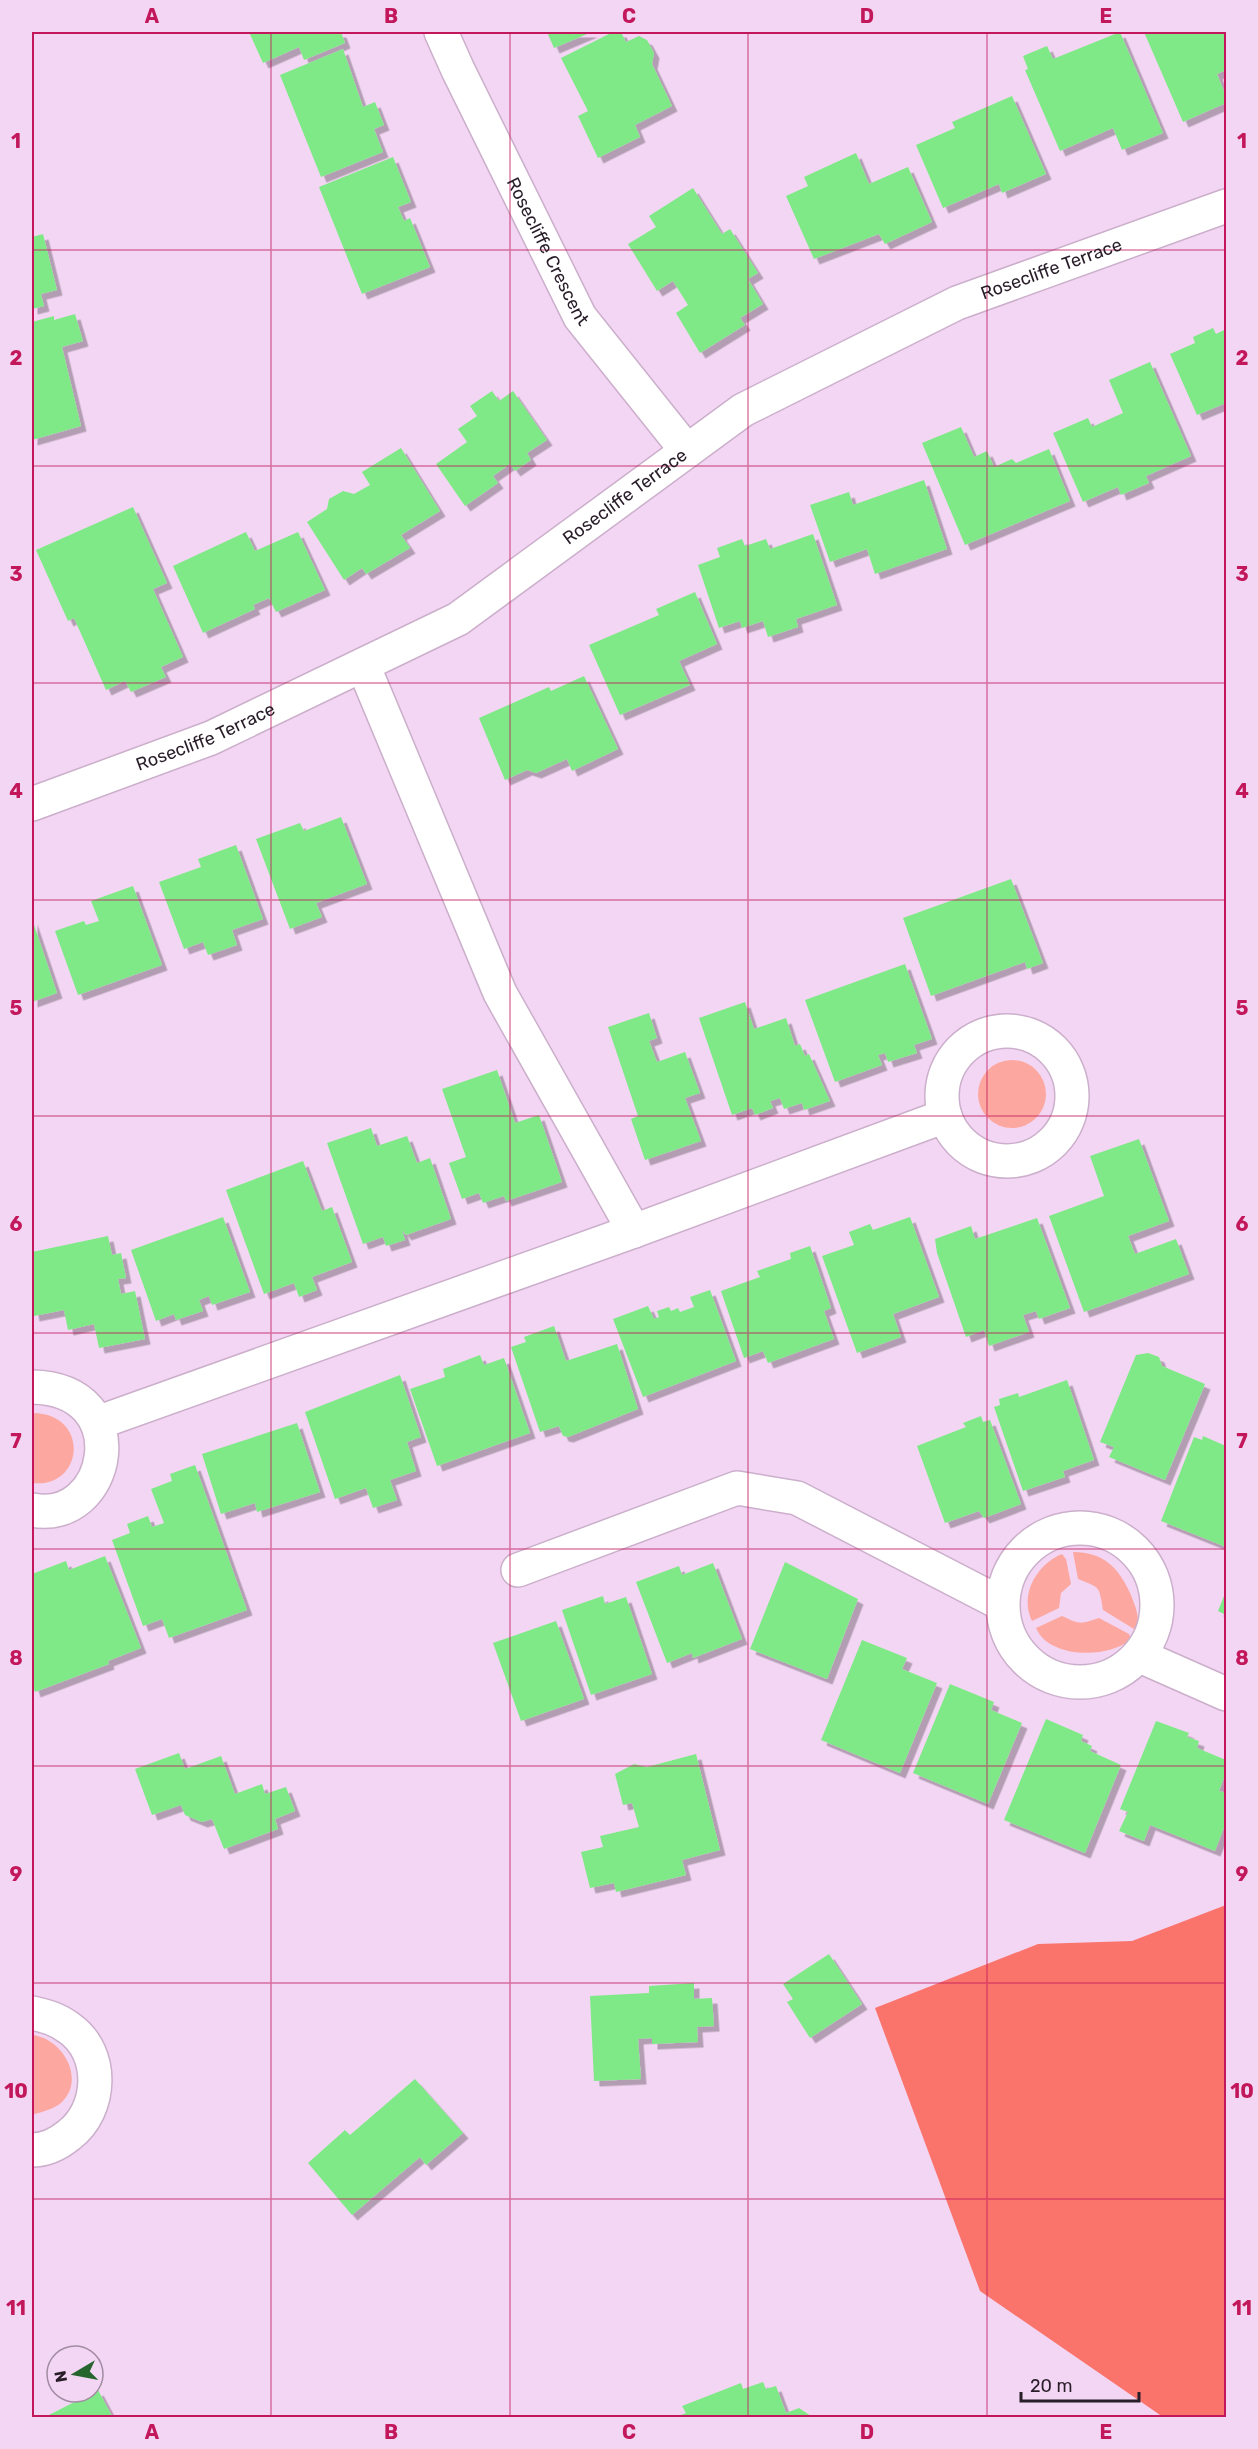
<svg xmlns="http://www.w3.org/2000/svg" width="1258" height="2449" font-family="Rubik,sans-serif">
  <style>
    .green { fill: #fca8a0 }
    .forest { fill: #fa746c }
    .building { fill: #7fe987; filter: url(#shadow) }
    .lines { fill: none; stroke-linecap: round; stroke-linejoin: round }
    .minor-casing { stroke: #cbafcb; stroke-width: 36 }
    .minor { stroke: #fff; stroke-width: 33 }
    .grid { fill: none; stroke: #c2185b; stroke-width: 1.5; stroke-opacity: 0.55 }
    .labels { text-anchor: middle; stroke-width: 4.5; stroke-linejoin: round; paint-order: stroke }
    .street-label { font-size: 18px; fill: #281d28; stroke: #f3d6f3 }
    .neatline { fill: none; stroke: #c2185b; stroke-width: 2 }
    .grid-label { font-size: 20px; text-anchor: middle; font-weight: bold; fill: #c2185b }
  </style>
  <defs>
    <filter id="shadow"><feDropShadow dx="5.5" dy="5.5" stdDeviation="0" flood-color="#0004"/></filter>
  </defs>
  <rect width="100%" height="100%" fill="#f3d6f3"/>
  <path class="green" d="M978 1094a34 34 0 1 1 68 0a34 34 0 1 1-68 0Z
    M35,1413C91,1416 83,1489 32,1483V1415Z
    M1073,1552C1104,1552 1119,1568 1131,1595C1135,1606 1140,1616 1137,1628L1134,1629L1103,1610C1099,1585 1100,1588 1078,1579Z
    M1062,1554L1066,1559L1071,1584L1061,1593L1059,1608L1032,1621C1019,1595 1037,1564 1062,1554Z
    M1062,1616C1081,1625 1080,1624 1099,1618L1129,1634L1131,1639C1109,1659 1049,1659 1036,1628Z
    M32,2035C62,2038 86,2078 62,2102C55,2109 41,2112 32,2115Z"/>
  <path class="forest" d="M1226,1905V2417H1163L980,2291L875,2008L1038,1944L1132,1941Z"/>
  <path class="building" d="M249,32H341L345,43L304,60L299,47L263,63Z
    M547,32H592L554,48Z
    M613,32H621L626,42L639,36L647,40L654,53L652,64L672,106L635,125L640,137L598,158L578,116L588,111L561,58Z
    M1120,32L1163,133L1122,150L1113,128L1060,151L1025,70L1028,69L1023,56L1047,46L1053,59Z
    M1144,32H1226V53L1224,54L1226,70L1217,74L1226,96V103L1183,122Z
    M343,49L363,107L375,102L384,125L374,129L383,152L321,177L280,75Z
    M1012,96L1046,174L1002,193L999,184L943,208L916,145L955,128L952,122Z
    M856,153L869,184L908,167L932,222L885,244L879,234L814,259L786,196L808,186L804,177Z
    M393,157L411,202L398,207L404,221L410,218L430,267L362,294L319,187Z
    M693,188L722,234L730,229L758,273L748,279L763,304L740,318L745,325L700,353L676,313L688,305L673,281L657,291L628,244L656,227L649,216Z
    M43,234L57,290L41,294L44,306L32,309V237Z
    M75,314L83,341L62,347L81,426L32,440V322L54,316V320Z
    M1213,328L1216,334L1226,329V403L1197,415L1170,354L1195,343L1193,337Z
    M1150,362L1191,456L1146,476L1149,483L1121,495L1118,487L1083,502L1053,433L1088,418L1092,427L1123,413L1109,380Z
    M492,391L499,401L513,391L547,440L527,453L531,460L515,471L510,464L493,476L498,483L465,506L436,464L467,442L458,429L477,416L470,406Z
    M961,427L974,457L987,451L994,467L1012,459L1016,463L1049,449L1070,501L965,545L922,443Z
    M401,448L440,511L401,535L410,548L366,574L362,568L344,580L307,522L327,509L329,499L343,491L354,494L370,485L362,472Z
    M924,480L947,549L875,574L867,549L830,562L810,505L849,492L853,505Z
    M133,507L167,583L153,589L183,657L161,667L166,677L131,692L125,681L106,690L74,618L68,621L36,550Z
    M246,532L255,551L298,532L325,590L276,612L269,598L253,605L255,609L203,633L173,566Z
    M813,534L837,605L796,619L798,627L768,637L763,621L742,628L740,621L719,628L698,565L720,557L717,548L742,539L745,546L766,539L770,549Z
    M695,592L717,644L679,661L690,685L620,715L589,645L659,615L656,609Z
    M584,676L618,749L572,771L567,759L536,773L527,770L505,780L479,718L549,687L551,691Z
    M341,817L367,884L316,903L322,917L290,929L256,839L300,823L304,831Z
    M236,845L263,919L232,930L237,945L208,955L203,942L184,949L159,882L201,867L198,859Z
    M1011,879L1043,963L1027,969L1025,962L931,996L903,918Z
    M133,886L162,965L78,995L55,931L84,921L86,925L99,921L91,901Z
    M32,919L57,993L32,1002Z
    M905,964L932,1039L914,1045L917,1053L888,1062L885,1053L878,1055L882,1065L835,1082L805,1000Z
    M745,1002L754,1029L786,1018L795,1046L800,1044L805,1056L809,1054L830,1101L804,1110L802,1103L784,1109L780,1098L770,1101L773,1108L755,1115L752,1108L732,1115L699,1018Z
    M649,1013L657,1038L649,1041L657,1062L685,1052L700,1093L685,1098L701,1141L645,1160L631,1119L638,1116L608,1027Z
    M497,1070L515,1123L539,1115L562,1182L506,1201L504,1196L483,1203L479,1193L462,1199L449,1163L466,1157L442,1089Z
    M371,1128L377,1146L407,1136L417,1163L430,1158L451,1219L406,1235L402,1230L405,1240L386,1246L383,1237L363,1244L327,1143Z
    M1139,1139L1169,1221L1128,1236L1135,1254L1176,1239L1189,1274L1084,1312L1049,1216L1104,1196L1090,1156Z
    M303,1161L322,1211L332,1207L352,1262L312,1277L317,1290L299,1297L294,1283L264,1294L226,1190Z
    M223,1217L250,1292L212,1305L209,1296L199,1300L203,1311L176,1320L174,1314L156,1321L131,1250Z
    M910,1217L939,1297L893,1314L901,1337L857,1353L822,1256L854,1245L849,1232L870,1224L873,1230Z
    M1037,1218L1070,1308L1039,1319L1036,1311L1023,1315L1029,1332L989,1346L984,1330L966,1337L937,1253L935,1239L971,1226L975,1239Z
    M108,1236L112,1255L121,1253L126,1278L118,1279L121,1294L135,1291L145,1339L99,1348L94,1324L68,1330L64,1310L34,1316L32,1304V1252Z
    M810,1246L831,1308L824,1311L834,1339L768,1363L763,1351L744,1358L721,1291L760,1277L757,1271L791,1259L790,1253Z
    M710,1290L736,1361L643,1397L613,1319L648,1306L654,1319L659,1317L657,1311L669,1307L671,1311L678,1308L680,1312L694,1307L690,1297Z
    M554,1326L566,1361L617,1344L638,1409L568,1437L563,1436L559,1426L540,1432L511,1347L526,1342L524,1337Z
    M1148,1353L1159,1357L1162,1366L1205,1384L1165,1480L1109,1457L1114,1447L1100,1442L1136,1355Z
    M480,1355L484,1365L504,1358L530,1433L437,1466L410,1389L445,1377L443,1369Z
    M400,1375L421,1437L407,1442L416,1471L390,1480L397,1500L373,1508L366,1488L335,1499L305,1412Z
    M1067,1380L1094,1460L1063,1471L1065,1477L1023,1491L994,1407L1000,1405L999,1399L1018,1393L1019,1397Z
    M981,1416L983,1422L990,1420L1021,1504L984,1518L979,1511L945,1523L917,1446L966,1427L963,1423Z
    M297,1423L320,1492L257,1512L255,1503L221,1514L202,1454Z
    M1203,1436L1226,1446V1547L1161,1521L1194,1437L1202,1440Z
    M195,1465L247,1610L169,1638L162,1619L143,1626L112,1540L130,1533L127,1524L148,1516L152,1527L164,1523L151,1489L172,1481L170,1474Z
    M105,1556L141,1648L108,1661L109,1664L35,1692L32,1682V1574L66,1561L69,1570Z
    M785,1562L858,1599L827,1679L750,1649Z
    M713,1563L742,1639L693,1658L692,1653L667,1663L636,1582L679,1566L682,1575Z
    M1226,1591V1615L1218,1611Z
    M603,1596L605,1604L626,1597L652,1674L591,1695L562,1610Z
    M556,1621L584,1699L521,1721L493,1643Z
    M862,1640L907,1658L902,1669L937,1683L900,1773L821,1740Z
    M950,1684L994,1702L991,1710L1022,1723L988,1804L913,1773Z
    M1046,1719L1083,1735L1081,1741L1092,1746L1090,1751L1121,1765L1085,1853L1004,1820Z
    M1156,1721L1189,1733L1187,1737L1199,1741L1197,1748L1226,1760V1772L1219,1791L1226,1793V1822L1215,1851L1150,1825L1144,1841L1119,1831L1128,1812L1120,1809Z
    M179,1753L185,1769L221,1756L235,1794L262,1784L265,1794L286,1787L295,1811L275,1819L278,1829L224,1849L212,1819L202,1822L185,1815L181,1805L152,1815L135,1769Z
    M696,1754L720,1850L682,1860L686,1875L616,1892L614,1883L590,1888L581,1852L603,1847L600,1836L639,1827L632,1803L623,1805L615,1774L634,1764L647,1767Z
    M829,1954L862,2004L810,2038L787,2002L793,1999L783,1984Z
    M694,1983V1999L712,1998L714,2026L697,2027L698,2042L652,2044V2038L638,2039L641,2079L594,2081L590,1996L649,1993V1986Z
    M415,2079L463,2133L426,2165L420,2157L352,2215L308,2163L345,2130L350,2135Z
    M763,2382L766,2389L776,2386L786,2413L799,2408L814,2418H674L686,2413L682,2406L741,2383L743,2389Z
    M98,2390L113,2418H43Z"/>
  <g class="lines">
    <defs>
      <g id="minor">
        <path id="s1" d="M441,32L458,70L580,317L687,451"/>
        <path d="M363,665L500,993L634,1231"/>
        <path id="s2" d="M32,804L211,738L458,619L743,410L957,303L1226,206"/>
        <circle cx="1007" cy="1096" r="65"/>
        <path d="M32,1387C139,1389 110,1526 32,1510"/>
        <path d="M97,1423L634,1231L945,1116"/>
        <circle cx="1080" cy="1605" r="77"/>
        <path d="M518,1570L737,1488L797,1498L1002,1604"/>
        <path d="M1140,1656L1226,1694"/>
        <path d="M32,2013C46,2016 57,2019 69,2028C105,2053 102,2110 69,2135C58,2144 46,2150 32,2150"/>
      </g>
    </defs>
    <use href="#minor" class="minor-casing"/>
    <use href="#minor" class="minor"/>
  </g>
  <path class="grid" d="M271,32V2418M510,32V2418M748,32V2418M987,32V2418M32,250H1226M32,466H1226M32,683H1226M32,900H1226M32,1116H1226M32,1333H1226M32,1549H1226M32,1766H1226M32,1983H1226M32,2199H1226"/>
  <g class="labels">
    <g class="street-label">
      <text dy="6" stroke="none"><textPath href="#s1" startOffset="244">Rosecliffe Crescent</textPath></text>
      <text dy="6" stroke="none"><textPath href="#s2" startOffset="1158">Rosecliffe Terrace</textPath></text>
      <text dy="6" stroke="none"><textPath href="#s2" startOffset="672">Rosecliffe Terrace</textPath></text>
      <text dy="6" stroke="none"><textPath href="#s2" startOffset="186">Rosecliffe Terrace</textPath></text>
    </g>
  </g>
  <rect width="1258" height="2449" fill="none" stroke="#f3d6f3" stroke-width="66"/>
  <g transform="translate(75 2374) rotate(260)"><circle r="28" fill="#f3d6f3" stroke="#a28ca2" stroke-width="1.5"/>
  <path d="M0-4.5L10 22L0 15L-10 22Z" fill="#27652e"/>
  <text y="-9" font-size="16" font-weight="bold" text-anchor="middle" fill="#281d28">N</text>
  </g>
  <path d="M1021 2392v9h118v-9" fill="none" stroke="#281d28" stroke-width="3"/>
  <text x="1030" y="2392" font-size="18" fill="#281d28" stroke="#f3d6f3" stroke-width="4.5" paint-order="stroke">20 m</text>
  <rect x="33" y="33" width="1192" height="2383" class="neatline"/>
  <g class="grid-label">
    <text x="152" y="23">A</text>
    <text x="391" y="23">B</text>
    <text x="629" y="23">C</text>
    <text x="867" y="23">D</text>
    <text x="1106" y="23">E</text>
    <text x="16" y="148">1</text>
    <text x="1242" y="148">1</text>
    <text x="16" y="365">2</text>
    <text x="1242" y="365">2</text>
    <text x="16" y="581">3</text>
    <text x="1242" y="581">3</text>
    <text x="16" y="798">4</text>
    <text x="1242" y="798">4</text>
    <text x="16" y="1015">5</text>
    <text x="1242" y="1015">5</text>
    <text x="16" y="1231">6</text>
    <text x="1242" y="1231">6</text>
    <text x="16" y="1448">7</text>
    <text x="1242" y="1448">7</text>
    <text x="16" y="1665">8</text>
    <text x="1242" y="1665">8</text>
    <text x="16" y="1881">9</text>
    <text x="1242" y="1881">9</text>
    <text x="16" y="2098">10</text>
    <text x="1242" y="2098">10</text>
    <text x="16" y="2315">11</text>
    <text x="1242" y="2315">11</text>
    <text x="152" y="2439">A</text>
    <text x="391" y="2439">B</text>
    <text x="629" y="2439">C</text>
    <text x="867" y="2439">D</text>
    <text x="1106" y="2439">E</text>
  </g>
</svg>
